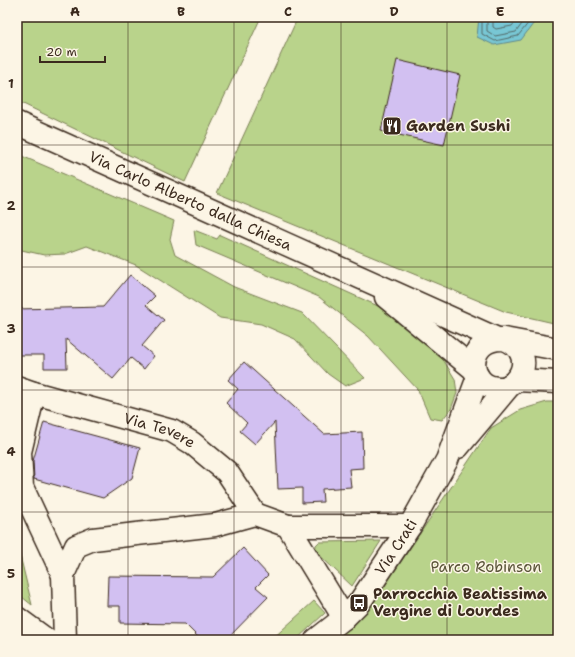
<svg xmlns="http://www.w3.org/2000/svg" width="575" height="657" font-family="'Shantell Sans',sans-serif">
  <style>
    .green { fill: #b9d38b; stroke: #7a7e54 }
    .water { fill: #78c7d4; stroke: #60888b }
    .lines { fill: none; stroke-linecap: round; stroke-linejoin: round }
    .shore { stroke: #536967; stroke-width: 1 }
    .building { fill: #d2c0f1; stroke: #3b2a1e }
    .minor-casing { stroke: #3b2a1e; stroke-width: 25 }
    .minor { stroke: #fcf5e5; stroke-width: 22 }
    .grid { fill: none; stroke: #3b2a1e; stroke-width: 1; stroke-opacity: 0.55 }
    .labels { text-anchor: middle; stroke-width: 3; stroke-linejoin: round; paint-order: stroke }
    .poi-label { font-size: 15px; font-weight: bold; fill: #3b2a1e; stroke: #fcf5e5; text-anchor: start }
    .street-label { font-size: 15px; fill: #3b2a1e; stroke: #fcf5e5 }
    .park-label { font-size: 15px; fill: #5a5439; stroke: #fcf5e5 }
    .neatline { fill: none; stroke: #3b2a1e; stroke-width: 1.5 }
    .grid-label { font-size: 13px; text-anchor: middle; font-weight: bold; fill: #3b2a1e }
  </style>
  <rect width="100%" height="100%" fill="#fcf5e5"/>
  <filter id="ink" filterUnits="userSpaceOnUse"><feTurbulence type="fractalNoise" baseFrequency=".025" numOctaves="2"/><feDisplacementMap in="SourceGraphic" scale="8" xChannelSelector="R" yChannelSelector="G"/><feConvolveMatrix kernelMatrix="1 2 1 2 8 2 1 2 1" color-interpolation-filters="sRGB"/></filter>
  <g filter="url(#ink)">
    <path class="green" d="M17,17H261L185,182L17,101Z
      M298,17H558V324L506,312L217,193Z
      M17,154L174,221L170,239L175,255L234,287L302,313L365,378L345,386L328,374L295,339L261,324L220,318L136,265L87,246L65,254L44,255L17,249Z
      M194,230L217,239L220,235L389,311L441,356L455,379L457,393L451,409L442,420L430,418L418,390L368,336L319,297L196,245Z
      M547,402H558V640H330L367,612L491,428L520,410Z
      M381,541L352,586L315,551L316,545L319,542Z
      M17,543L32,605L17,593Z
      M314,601L325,613L296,640H271Z"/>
    <path class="water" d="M479,17H542L536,20L521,40L494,45L477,37Z"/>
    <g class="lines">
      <path class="shore" d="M482,17V34L495,41L518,36L533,17
        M487,17V31L495,36L516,32L527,17
        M493,17V27L496,29L512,26L519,17"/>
    </g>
    <path class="building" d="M397,60L460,75L444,145L381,131Z
      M130,275L155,296L146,305L164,320L142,346L154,356L144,369L131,358L113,379L66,339L67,368H44V355H17V309L103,307Z
      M244,362L324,434L362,432L363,468L349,469L351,487L322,489L323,502L302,503V488L278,489L275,422L255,444L240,431L247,423L226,403L238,389L228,380Z
      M44,422L140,448L132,478L103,498L34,479L33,461Z
      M243,548L268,575L256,587L268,597L226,640H201L185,624L120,623V606H107L108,576L213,577Z"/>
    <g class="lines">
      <defs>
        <g id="minor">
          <path id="s1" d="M17,123L495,338"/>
          <path d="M386,297L475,370"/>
          <path d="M504,339C522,345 530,364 516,380C512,385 506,388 500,388C465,388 465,337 504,339L558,349"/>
          <path d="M516,380L558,382"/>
          <path d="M17,387L34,393L20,452L22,487L63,575"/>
          <path id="s2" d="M34,393L172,431L192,443L227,472L255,514"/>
          <path d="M458,447L510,385"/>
          <path d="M288,526H410"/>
          <path d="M17,618L47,640"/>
          <path d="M65,640L63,575L76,546L93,539L215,525L255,514L288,526L344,618"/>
          <path id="s3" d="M316,640L344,618L359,603L410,526L447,460L478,377"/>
        </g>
      </defs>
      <use href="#minor" class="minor-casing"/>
      <use href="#minor" class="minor"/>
    </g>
  </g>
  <path class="grid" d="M128,17V640M234,17V640M341,17V640M447,17V640M17,145H558M17,267H558M17,390H558M17,512H558"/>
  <defs>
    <symbol id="restaurant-square" viewBox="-11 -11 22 22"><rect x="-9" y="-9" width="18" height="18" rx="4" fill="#3b2a1e" stroke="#fcf5e5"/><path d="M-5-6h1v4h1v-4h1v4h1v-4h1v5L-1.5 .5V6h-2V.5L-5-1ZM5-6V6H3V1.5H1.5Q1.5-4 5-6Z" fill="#fff"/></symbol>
    <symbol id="bus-square" viewBox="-11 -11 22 22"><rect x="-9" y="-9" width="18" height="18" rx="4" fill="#3b2a1e" stroke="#fcf5e5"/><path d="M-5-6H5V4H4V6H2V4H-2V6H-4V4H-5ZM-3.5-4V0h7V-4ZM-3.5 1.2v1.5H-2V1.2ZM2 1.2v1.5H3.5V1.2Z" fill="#fff"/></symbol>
  </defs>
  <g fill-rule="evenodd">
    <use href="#restaurant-square" x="381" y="115" width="22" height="22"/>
    <use href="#bus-square" x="348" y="592" width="22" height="22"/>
  </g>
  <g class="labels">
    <g class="poi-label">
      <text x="406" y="131">Garden Sushi</text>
      <text x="373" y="599">Parrocchia Beatissima<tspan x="373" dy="17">Vergine di Lourdes</tspan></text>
    </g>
    <g class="street-label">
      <text dy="5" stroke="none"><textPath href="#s1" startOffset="190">Via Carlo Alberto dalla Chiesa</textPath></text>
      <text dy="5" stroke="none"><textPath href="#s2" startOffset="131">Via Tevere</textPath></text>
      <text dy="5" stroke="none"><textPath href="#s3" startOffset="124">Via Crati</textPath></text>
    </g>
    <g class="park-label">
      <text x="486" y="572">Parco Robinson</text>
    </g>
  </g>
  <rect width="575" height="657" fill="none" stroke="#fcf5e5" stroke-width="44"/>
  <path d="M40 56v6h65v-6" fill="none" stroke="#3b2a1e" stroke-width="2"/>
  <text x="46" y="56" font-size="12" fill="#3b2a1e" stroke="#fcf5e5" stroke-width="3" paint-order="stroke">20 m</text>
  <rect x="22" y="22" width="531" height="613" class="neatline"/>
  <g class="grid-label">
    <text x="75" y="16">A</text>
    <text x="181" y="16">B</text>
    <text x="288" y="16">C</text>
    <text x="394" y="16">D</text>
    <text x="500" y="16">E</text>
    <text x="11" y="88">1</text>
    <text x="11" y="210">2</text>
    <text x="11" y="333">3</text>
    <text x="11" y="456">4</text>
    <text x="11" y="578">5</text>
  </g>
</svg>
